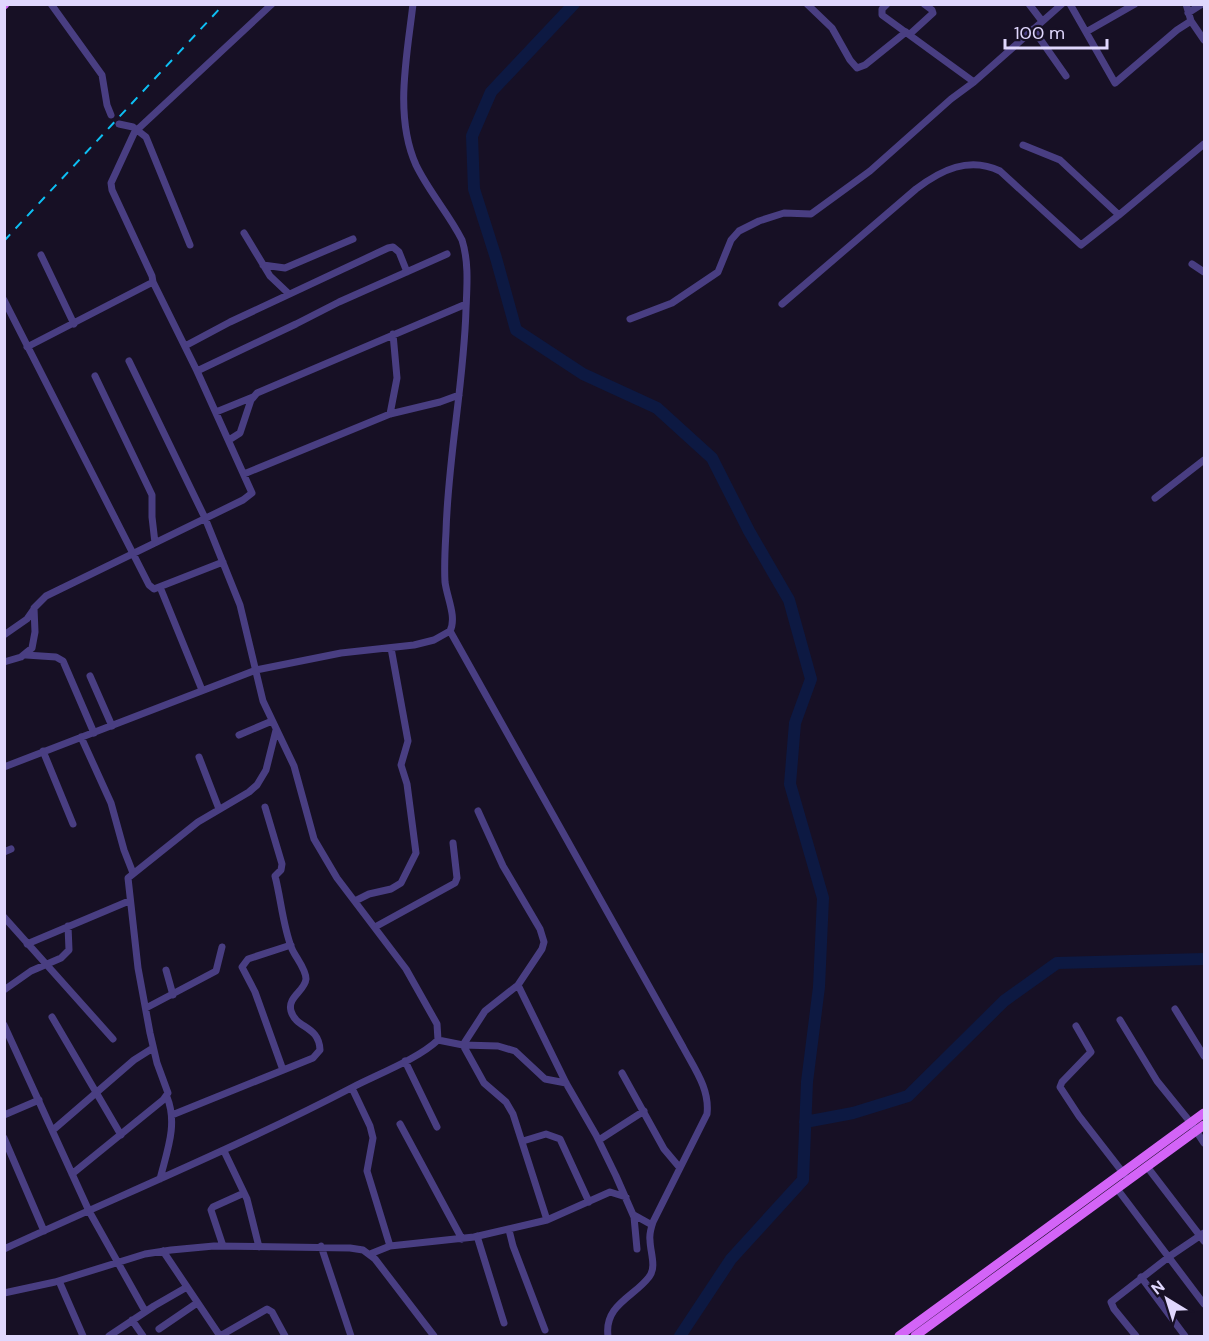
<svg xmlns="http://www.w3.org/2000/svg" width="1209" height="1341" font-family="'DM Sans',sans-serif">
  <style>
    .lines { fill: none; stroke-linecap: round; stroke-linejoin: round }
    .river { stroke: #0d1942; stroke-width: 12 }
    .minor { stroke: #493e82; stroke-width: 7 }
    .major { stroke: #d364f7; stroke-width: 9 }
    .rail { stroke: #0dbff3; stroke-width: 2; stroke-dasharray: 9 8; stroke-linecap: butt }
  </style>
  <rect width="100%" height="100%" fill="#171025"/>
  <g class="lines">
    <path class="river" d="M574,4L491,92L472,136L474,189L496,258L516,330L583,374L657,408L712,458L749,531L789,600L811,679L795,723L790,784L823,898L819,987L807,1082L803,1180L731,1259L680,1336
      M805,1122L853,1113L908,1096L1004,1001L1057,963L1204,959"/>
    <path class="minor" d="M51,4L102,75L107,105L111,115
      M807,4L832,28L850,60L857,68L865,65L906,32
      M887,4L882,9V15L974,82
      M1029,4L1042,21
      M1070,4L1115,83L1177,30L1191,21
      M1186,4L1191,21L1204,40
      M1188,13L1202,4
      M1033,29L1066,76
      M1086,32L1135,4
      M910,34L933,13L932,10L924,4
      M119,124L133,127L146,137L190,245
      M138,129L272,4
      M1023,145L1060,160L1119,215
      M244,233L270,276L289,294
      M41,255L74,324
      M1192,264L1204,272
      M263,265L285,268L353,239
      M4,300L149,585L154,589L223,562
      M782,304L916,189C941,170 969,156 1000,171L1081,245L1119,215L1204,144
      M630,319L672,303L718,272L731,240L739,231L759,221L784,213L811,214L870,171L951,99L974,82L1062,4
      M185,346L230,322L388,248L393,247L399,252L407,272
      M27,347L153,282L152,276L112,190L111,183L136,129
      M197,371L296,324L339,302L447,254
      M95,376L152,495V517L155,543
      M216,412L253,397
      M390,414L397,378L393,334
      M229,440L240,433L251,400L257,393L466,304
      M244,474L390,414L440,402L459,395
      M1155,498L1204,460
      M160,587L202,690
      M450,631L683,1047C694,1068 710,1089 707,1114L653,1222C651,1228 649,1234 650,1240C650,1252 657,1267 649,1277C634,1297 604,1305 608,1336
      M4,635L27,619L34,609
      M26,655L56,657L63,661L94,733
      M4,662L21,657L32,648L35,632L34,608L46,596L243,500L252,493L197,371L153,282
      M90,676L112,726
      M239,735L272,721
      M81,737L111,803L124,850L133,873
      M43,751L73,824
      M199,757L219,809
      M4,767L256,670L341,653L414,645L434,640L450,631C457,617 447,598 445,582C444,565 445,549 446,532C448,457 464,383 466,309C467,286 469,262 462,240C449,214 429,192 416,165C394,116 407,56 413,4
      M478,811L503,866L540,929L544,942L542,949L518,985L485,1011L463,1045L484,1083L506,1102L513,1114L547,1220
      M4,852L11,849
      M355,901L369,894L391,889L401,883L416,853L407,784L401,765L408,741L391,648
      M4,917L113,1039
      M375,927L455,883L457,878L453,843
      M27,944L129,901
      M166,970L173,995
      M518,985L566,1083L596,1135L616,1176L634,1217L637,1249
      M4,990L31,971L61,958L69,950L68,926
      M146,1008L216,971L222,947
      M1175,1009L1204,1056
      M52,1017L121,1135
      M1120,1020L1157,1081L1191,1123L1204,1143
      M4,1025L89,1211L145,1311
      M1076,1026L1091,1052L1062,1082L1060,1087L1079,1116L1124,1174
      M438,1040L463,1045L498,1046L515,1051L545,1079L566,1083
      M405,1061L437,1127
      M283,1070L255,992L242,967L248,959L291,945
      M622,1073L664,1149L680,1168
      M352,1088L370,1126L373,1138L367,1171L390,1246
      M4,1115L39,1100
      M172,1115L313,1058L320,1050C319,1025 296,1029 291,1011C287,997 305,991 306,979C306,969 296,958 292,949C283,927 281,899 275,876L281,870L282,864L265,807
      M400,1124L462,1239
      M53,1130L134,1060L153,1048
      M4,1138L44,1231
      M599,1140L644,1111
      M523,1141L546,1134L560,1139L589,1202
      M224,1151L247,1199L259,1247
      M1148,1168L1204,1241
      M72,1174L163,1100L168,1093L157,1063L150,1033L138,968L128,878L198,822L249,792L257,785L266,770L276,730
      M160,1179C167,1151 178,1124 167,1097
      M1118,1190L1204,1304
      M634,1215L652,1225
      M509,1230L513,1246L545,1330
      M477,1236L504,1323
      M223,1246L211,1210L213,1207L244,1193
      M321,1246L351,1336
      M4,1249C121,1195 240,1146 353,1087C378,1074 418,1059 438,1040L437,1024L406,969L337,878L314,839L294,766L263,701L240,605L205,518L129,361
      M163,1251L220,1336
      M370,1254L390,1246L474,1237L547,1220L610,1192L626,1197
      M1141,1277L1185,1336
      M59,1281L83,1336
      M4,1293L55,1282L145,1254L171,1250L214,1246L350,1248L363,1250L375,1259L434,1336
      M132,1320L143,1336
      M159,1329L197,1303
      M109,1336L154,1306L187,1287
      M220,1336L267,1309L272,1312L285,1336
      M1136,1336L1114,1309L1111,1302L1170,1256L1204,1233"/>
    <path class="major" d="M4,5L5,4
      M899,1336C1001,1262 1103,1188 1204,1113
      M915,1336L1204,1125"/>
    <path class="rail" d="M4,241L224,4"/>
  </g>
  <rect width="1209" height="1341" fill="none" stroke="#e0d7fd" stroke-width="12"/>
  <g transform="translate(1167 1299) rotate(322)" stroke="#171025" stroke-width="4.5" paint-order="stroke">
  <path d="M0-4.5L10 22L0 15L-10 22Z" fill="#e0d7fd"/>
  <text y="-9" font-size="16" font-weight="bold" text-anchor="middle" fill="#e0d7fd">N</text>
  </g>
  <path d="M1005 39v9h102v-9" fill="none" stroke="#e0d7fd" stroke-width="3"/>
  <text x="1014" y="39" font-size="18" fill="#e0d7fd" stroke="#171025" stroke-width="4.5" paint-order="stroke">100 m</text>
</svg>
